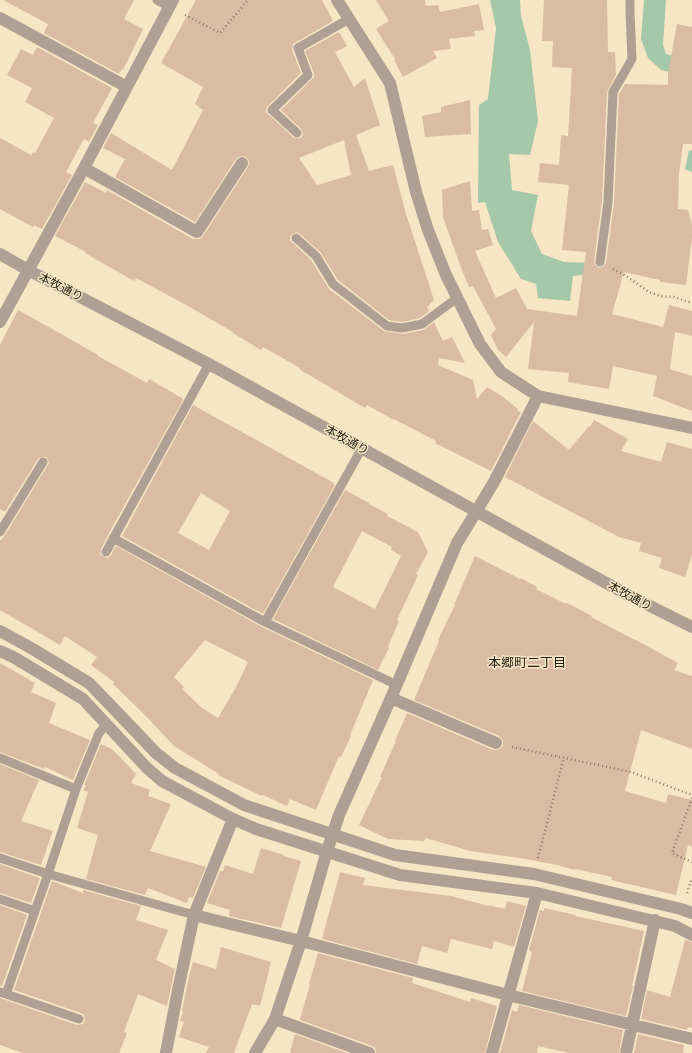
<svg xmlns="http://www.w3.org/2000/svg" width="692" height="1053" font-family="'Work Sans','Noto Sans JP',sans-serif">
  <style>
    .green { fill: #a5c8a8 }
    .building { fill: #d9bca2; fill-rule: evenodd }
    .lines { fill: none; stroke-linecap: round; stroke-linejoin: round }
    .path { stroke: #857b64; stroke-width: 2.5; stroke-dasharray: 1 3; stroke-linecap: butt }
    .service { stroke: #b09f92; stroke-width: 9 }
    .minor { stroke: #b09f92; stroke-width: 12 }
    .tertiary { stroke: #b09f92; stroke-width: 12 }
    .labels { text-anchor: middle; stroke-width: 3; stroke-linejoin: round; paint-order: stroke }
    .street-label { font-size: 12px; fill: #231e11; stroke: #f6e6c3 }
    .neighbourhood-label { font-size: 13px; fill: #231e11; stroke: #f6e6c3 }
  </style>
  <rect width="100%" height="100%" fill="#f6e6c3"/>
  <path class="green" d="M490,0H520L521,16L530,50L538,121L530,155L509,154L512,190L538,195L531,231L542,254L564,262L592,263V274L573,276L570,301L538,298L536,284L521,279L498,242L485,202L478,203L479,105L488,99L496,28Z
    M644,0H666L663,45L666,54L692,61L680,74L661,70L648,58L641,39Z
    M692,150V172L685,169L689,151Z"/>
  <path class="building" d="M3,0H134L124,19L143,29L123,70L122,69L119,74L44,33L48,24Z
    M196,0H322L333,21L293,44L292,50L301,73L268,106L266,109V112L293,137L298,139L302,137L303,134L301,129L281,110L314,77V73L305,51L339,32L347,46L335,52L354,87L365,78L380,125L356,135L369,171L393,165L406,214L434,300L427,307L429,311L420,318L402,322L389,320L338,280L321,253L300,234L297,232L292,234L290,236V240L311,260L329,289L384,331L403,334L423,330L434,322L443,341L452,337L465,363L439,358L438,365L473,380L477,399L487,387L502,396L518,409L517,410L521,412L491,471L435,443L436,441L394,419V420L367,405L365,408L299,369L300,368L263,347L261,350L233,333V332L188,306L136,278L134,281L85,253L86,252L55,236L85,182L106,193L107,190L193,239H200L203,236L248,167L249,163L248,159L246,157L242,156L238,157L236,159L195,222L115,177L125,159L103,148L111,133L172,170L203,110L195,104L203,87L161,63ZM344,140L351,175L317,185L299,158Z
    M376,0H425L426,6L438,5L440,12L479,4L484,30L474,31L475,36L449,39L451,49L433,51L437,58L403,77L394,60L395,59L376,29L389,21Z
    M544,0H607L608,52H615L616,75L607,92L602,201L594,261L595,265L599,268L603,267L606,263L614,203L619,94L625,84L668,85V73L677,24L692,27V144H683L679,173L678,209L688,210L692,225V238L686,285L660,282V280L624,272L612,314L663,327L669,305L692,311V336L675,332L670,369L692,376V411L653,396L657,376L613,366L609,389L568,382L569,373L528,369L534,322L506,357L498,350L491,335L496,329L473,286L469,287L460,265L443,217L442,190L470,181L472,211L479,210L482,230L488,229L493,245L475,251L496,298L516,288L527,309L577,316L586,252L562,250L569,185L538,182L540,163L559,165L561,135L568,136L572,68L552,67L553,41H542Z
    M37,47L112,88L93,123L98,125L89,142L84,139L66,172L72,175L42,229L34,225L33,227L0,209V138L31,155L33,152L35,153L54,118L25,102L32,88L7,75L21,49L33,55Z
    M470,100L471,134L425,137L422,116L441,112V107Z
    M18,310L54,330L98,355V356L147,383L149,379L182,398L183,400L108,535L101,549L100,553L101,555L106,558L109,557L111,555L116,546L262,627L373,680L350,735L351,736L341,757L339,756L316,810L290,799L287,806L263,795L262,796L218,775L219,774L174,746L144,714L113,684L114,682L91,665L97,657L65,636L60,645L0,610V541L5,535L49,463L48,460L46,457H41L38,459L5,512L0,509V345ZM205,640L248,662L236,687L218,718L202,708L182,689L184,687L174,677Z
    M193,405L334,483L333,484L335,485L263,614L122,536ZM201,493L230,511L209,550L178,533Z
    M594,420L628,439L621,451L661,462L667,442L692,449V555L685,577L659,568L662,558L639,551L641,543L619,537L505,477L533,421L569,450L589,426L590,427Z
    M345,490L369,503V504L388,514L387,516L418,532L428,552L416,574L418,575L397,620L399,621L388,647L389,648L378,670L273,619ZM362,531L392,547L391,550L401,556L375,609L333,587Z
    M475,556L520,579L521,578L537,587L536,589L566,604L567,603L592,616L591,617L635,640H636L678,663L674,670L692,676V749L641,730L625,791L666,803L668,794L692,800V847L688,845L676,895L611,880L612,877L575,869V870L557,865L526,859L470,851L426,838L424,841L388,839L359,825L382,777H380L396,741H395L407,713L493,750H496L500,749L503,746V742L502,739L499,736L414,700L439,641L438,640L455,605H454Z
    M0,663L35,683L31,692L56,703L49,723L90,740L73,780L45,767L44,769L0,752Z
    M101,744L112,749L136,774L131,783L150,790L148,796L171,804L150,851L206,867L193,898L189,897L187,903L148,888L145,895L86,879L98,835L77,828L88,792L83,790L86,785H84Z
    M0,764L39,780L21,821L53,831L41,865L0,852Z
    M261,848L284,855L283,856L301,861L281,928L229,916L230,910L207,903L220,871H223L225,865L253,874Z
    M0,864L40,878L31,903L0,893Z
    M340,872L365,878L363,885L451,896L489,906V905L505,909L507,901L526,906L514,947L494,941L492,949L451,939L447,953L422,946L417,964L322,939Z
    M52,881L83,893V890L141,906L136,920L168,930L156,960L175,969L167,1006L138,994L124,1032L127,1033L119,1053H23L0,1045V998L77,1025L83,1024L85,1021L84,1015L81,1013L14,990Z
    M0,905L27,915L2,986H0Z
    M544,908L576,915L575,916L644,931L632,986H633L626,1016L522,991L532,952L529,950L540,910L544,911Z
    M685,940L692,942V1028L688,1027L687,1030L641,1019L647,990L670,997Z
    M221,947L271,962L260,1006L252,1004L234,1053H206L209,1047L179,1037L184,1022L180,1021L183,1012L182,1011L189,976L193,962L216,969Z
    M318,953L413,978L412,983L470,1002L471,998L497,1006L485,1053H376L375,1048L372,1046L300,1020L310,984H309Z
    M519,1005L623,1030L619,1053H569L538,1046L537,1053H500L512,1010L517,1012Z
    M295,1034L347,1053H290Z
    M638,1034L684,1045L683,1053H634Z"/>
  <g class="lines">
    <path class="path" d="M185,15L220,33L248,0
      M613,269L623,274L649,292L660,296L674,297L692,303
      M512,747L631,772L692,795
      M692,798L672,853L692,862
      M538,858L564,757
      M687,893L692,878"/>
    <path class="service" d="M157,0L170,7
      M297,133L272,110L308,75L298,48L349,19
      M296,238L316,256L333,284L350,297L387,326L402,328L422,324L457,298
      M600,262L608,202L613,92L632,59L630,12V0
      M0,532L43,462
      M113,538L265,622L397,685
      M106,552L209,364
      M265,622L362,448
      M0,758L76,789
      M0,858L48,874L194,915
      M0,899L35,911
      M0,992L6,994L48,874L76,789L99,733L107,724
      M6,994L79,1019"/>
    <path class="minor" d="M337,0L390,83L416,192L428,230L446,275L480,344L501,372L538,396L692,428
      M0,18L127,87
      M84,168L197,232L242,163
      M0,322L84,168L173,0
      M0,631L31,648L89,683L114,709L156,753L175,768L244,805L395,855L534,874L681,909L692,913
      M0,651L15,658L83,699L147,768L162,781L233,819L256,829L400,875L537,893L675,926L692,935
      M391,698L496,743
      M194,915L301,941L508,995L692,1039
      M275,1019L369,1053
      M166,1053L178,990L194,915L233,819
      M492,1053L537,893
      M626,1053L655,920"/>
    <path class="tertiary" d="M0,254L28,270L209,364L628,595L692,627
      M255,1053L275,1019L301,941L327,851L339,815L391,698L457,543L476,512L495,480L538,396"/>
  </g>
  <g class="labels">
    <g class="street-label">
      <text transform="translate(61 287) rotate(27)" y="4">本牧通り</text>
      <text transform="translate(347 440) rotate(29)" y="4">本牧通り</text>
      <text transform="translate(630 596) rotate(28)" y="4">本牧通り</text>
    </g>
    <g class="neighbourhood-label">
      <text x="527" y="667">本郷町二丁目</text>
    </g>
  </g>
</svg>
